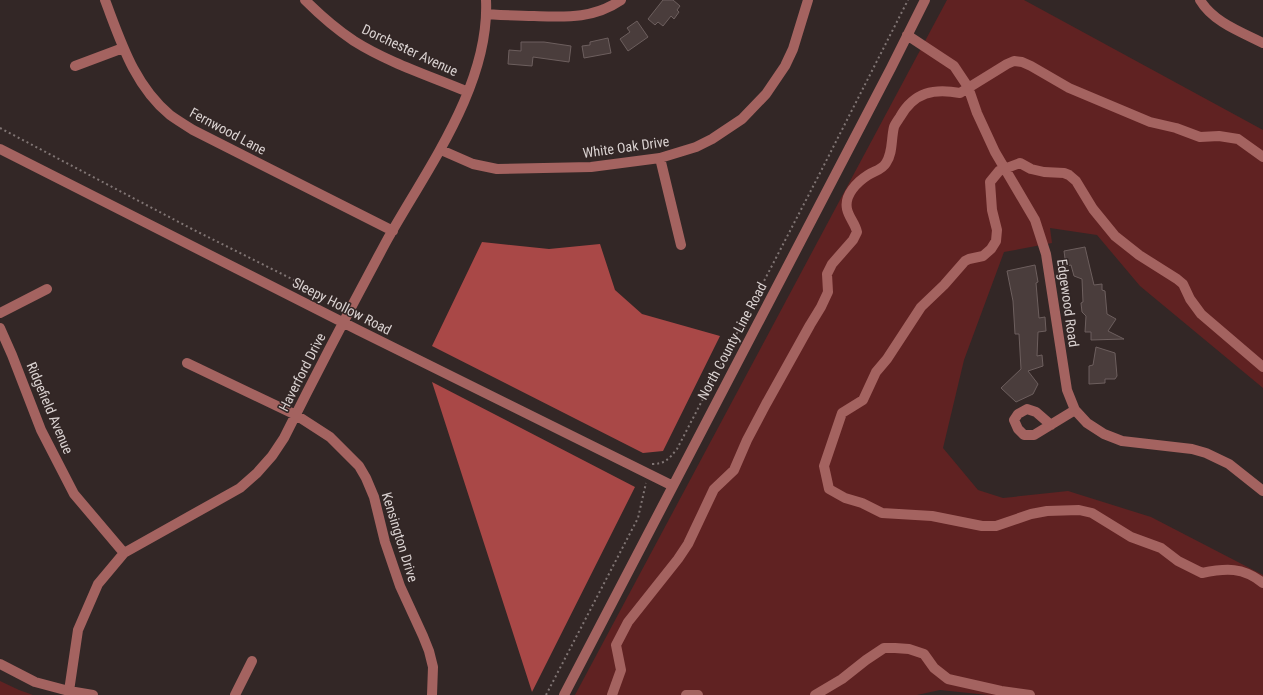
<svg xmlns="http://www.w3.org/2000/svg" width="1263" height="695" font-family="'Roboto Condensed',sans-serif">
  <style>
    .green { fill: #602222 }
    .water { fill: #a94847 }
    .building { fill: #4a3d3c; stroke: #6d5f5e }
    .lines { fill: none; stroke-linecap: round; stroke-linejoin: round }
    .path { stroke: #807574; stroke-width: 2; stroke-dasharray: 2 3; stroke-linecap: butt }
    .minor { stroke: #a46360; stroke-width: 10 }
    .labels { text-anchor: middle; stroke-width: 3; stroke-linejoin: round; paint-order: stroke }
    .street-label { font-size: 14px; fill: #dad2d1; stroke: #332726 }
  </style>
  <rect width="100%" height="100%" fill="#332726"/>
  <path class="green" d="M947,0H1024L1263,130V388L1140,286L1097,235L1050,228L1052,243L1004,252L964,360L943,448L978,490L1003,498L1068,491L1151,517L1263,575V695H988L940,690L917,695H575Z
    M0,681L19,690L33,695H0Z"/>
  <path class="water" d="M482,242L549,249L600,244L615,290L642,314L720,336L663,451L643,453L432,346Z
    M432,382L635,487L532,692Z"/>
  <path class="building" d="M663,0H673L680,6L677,10L679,12L674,19L671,16L663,26L658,22L655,25L648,19Z
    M637,21L648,37L628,51L620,39L630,32L627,28Z
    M608,38L611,53L584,58L582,46L590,45V42Z
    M521,42H544L571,46L569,62L533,57L532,66L508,64L509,50L521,51Z
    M1085,247L1094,285L1102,284V290L1105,291L1107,314L1116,319L1108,331L1124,339L1091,340V332H1085L1086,316L1082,312L1081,303L1083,302L1082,279L1074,276L1071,265L1066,266L1064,251Z
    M1035,265L1038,282L1036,283L1039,318L1045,317L1046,331L1038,332L1037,356L1042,355L1043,366L1028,371L1038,384L1033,394L1016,402L1001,388L1021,369L1019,334H1015L1013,301L1007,271Z
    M1096,347L1115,353L1117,376L1115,379H1105V383L1089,384V366L1093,365Z"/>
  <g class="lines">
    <path class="path" d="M0,128L192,229L342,304
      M358,312L366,316L380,329
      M652,464C665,464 669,459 677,449L820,173L908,0
      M546,695L638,518L646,483"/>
    <path class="minor" d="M105,0C121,42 134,85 170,115C177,120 185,125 193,130L393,231
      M305,0C320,15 336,29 354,41C389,63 430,76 468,92
      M1200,0C1213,22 1241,32 1263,43
      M487,14C503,15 518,16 534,16C566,17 593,19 621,0
      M907,35L954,66L968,87L977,113L995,152L1035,220L1046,254L1067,390L1075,410L1087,423L1104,434L1122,441L1192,449L1206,453L1229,464L1263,491
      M75,66L123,48
      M0,149L358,330L673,486
      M441,150L473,164L497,169L591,167L660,158L696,147L712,139L742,119L766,94L785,66L793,49L808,0
      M660,158L681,245
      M0,313L47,289
      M0,328L12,355L41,430L74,494L124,553
      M187,363L296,415L330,437L359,466L366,478L374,497L385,542L400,586L423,636L429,651L433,667L432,695
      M1263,367L1201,314L1190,299L1183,284L1177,279L1139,255L1115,236L1093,209L1076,181L1069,175L1064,173L1044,172L1031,169L1020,163L999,171L990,182L992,210L997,230L996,241L991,249L983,256L969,259L965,261L944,285L921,307L887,359L876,372L863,400L842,413L824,466L829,489L845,498L862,503L882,513L932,516L982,526H996L1031,514L1047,511L1079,510L1092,513L1131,537L1161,548L1178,561L1202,573C1226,568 1243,567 1263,583
      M1051,425L1036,412L1027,409L1018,414L1014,420L1018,429L1024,435H1034L1075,410
      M0,664L35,682L69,691L93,695
      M69,691L78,630L98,584L124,553L240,488L257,473L272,456L284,438C317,372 351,307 386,242C426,170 490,86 486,0
      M235,695L252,661
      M564,695L891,68L925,0
      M612,695L621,670L616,645L628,622L678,559L688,544L714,489L734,470L747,440L766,404L810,325L821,307L828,292L827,274L832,264L853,240L857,232C855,223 849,218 847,209C844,195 857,182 868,175C874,171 882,170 886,163C893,153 891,139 894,127C895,124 898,120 900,117C914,92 934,88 960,93L1007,64L1014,61L1022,62L1031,66L1069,88L1150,122L1176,128L1200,137L1219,136L1238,139L1263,157
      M686,695H698
      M815,695L842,679L866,660L884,648H895L909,649L924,654L934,668L948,679L1001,691L1030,695"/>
  </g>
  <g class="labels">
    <g class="street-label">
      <text transform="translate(410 50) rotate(25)" y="5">Dorchester Avenue</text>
      <text transform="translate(228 131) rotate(28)" y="5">Fernwood Lane</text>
      <text transform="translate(626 147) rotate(-8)" y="5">White Oak Drive</text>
      <text transform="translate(1068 303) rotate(82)" y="5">Edgewood Road</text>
      <text transform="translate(342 306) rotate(27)" y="5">Sleepy Hollow Road</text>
      <text transform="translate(732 341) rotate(-62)" y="5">North County Line Road</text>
      <text transform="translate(302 372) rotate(-63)" y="5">Haverford Drive</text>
      <text transform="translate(50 408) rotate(67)" y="5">Ridgefield Avenue</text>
      <text transform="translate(400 537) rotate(73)" y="5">Kensington Drive</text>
    </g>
  </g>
</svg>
